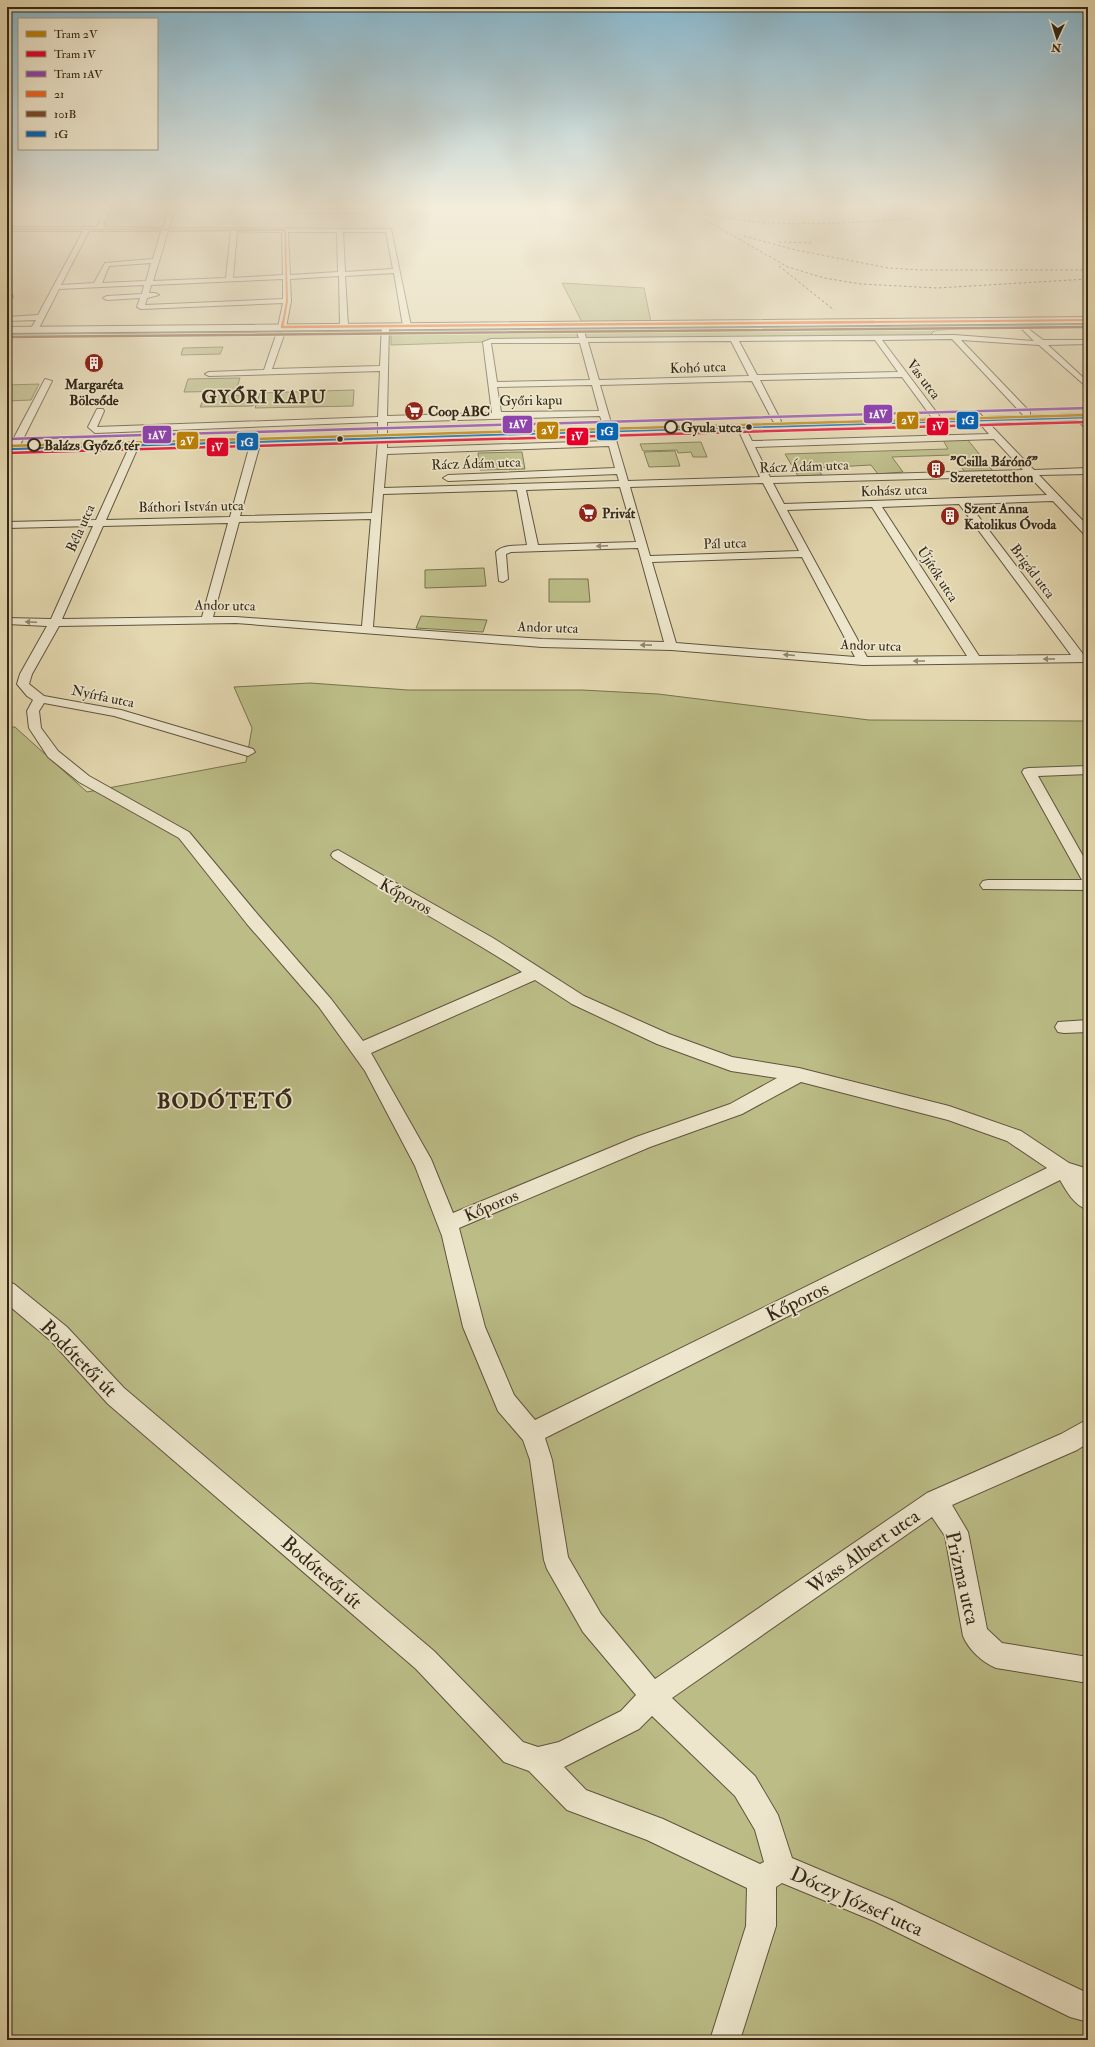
<svg xmlns="http://www.w3.org/2000/svg" width="1095" height="2047" font-family="'IM FELL Double Pica',serif">
  <style>
    .green { fill: #bbbc86; stroke: #78724f }
    .lines { fill: none; stroke-linecap: round; stroke-linejoin: round }
    .stream { stroke: #6f806d; stroke-width: 2 }
    .minor-casing { stroke: #60543e; stroke-width: 2 }
    .tertiary-casing { stroke: #60543e; stroke-width: 2 }
    .minor { fill: #ede6cc; fill-rule: evenodd }
    .tertiary { fill: #ede6cc; fill-rule: evenodd }
    .rail { stroke: #342818; stroke-width: 1; stroke-dasharray: 2.5 2.5; stroke-linecap: butt }
    .bus-1-far1-casing { stroke: #ede6cc; stroke-width: 3 }
    .bus-1-casing { stroke: #ede6cc; stroke-width: 4 }
    .bus-2-casing { stroke: #ede6cc; stroke-width: 4 }
    .bus-3-casing { stroke: #ede6cc; stroke-width: 4 }
    .bus-1-far1 { stroke: #f26522; stroke-width: 2 }
    .bus-1 { stroke: #f26522; stroke-width: 2.5 }
    .bus-2 { stroke: #7a4b2a; stroke-width: 2.5 }
    .bus-3 { stroke: #0065bd; stroke-width: 2.5 }
    .tram-1-casing { stroke: #ede6cc; stroke-width: 4 }
    .tram-2-casing { stroke: #ede6cc; stroke-width: 4 }
    .tram-3-casing { stroke: #ede6cc; stroke-width: 4 }
    .tram-1 { stroke: #bc8007; stroke-width: 2.5 }
    .tram-2 { stroke: #e4002b; stroke-width: 2.5 }
    .tram-3 { stroke: #8e44ad; stroke-width: 2.5 }
    .oneway { fill: #908772 }
    .stop-dot { fill: #ede6cc; stroke: #342818; stroke-width: 2 }
    .bus-dot { fill: #342818; stroke: #ede6cc; stroke-width: 1.5 }
    .labels { text-anchor: middle; stroke-width: 3.5; stroke-linejoin: round; paint-order: stroke }
    .far-street-label { font-size: 14px; fill: #342818; stroke: #ede6cc }
    .far-poi-label { font-size: 14px; font-weight: bold; fill: #342818; stroke: #ede6cc; text-anchor: start }
    .far-stop-label { font-size: 14px; font-weight: bold; fill: #342818; stroke: #ede6cc; text-anchor: start }
    .street-label { font-size: 17px; fill: #342818; stroke: #ede6cc }
    .far-district-label { font-size: 18px; font-weight: bold; letter-spacing: 1px; fill: #342818; stroke: #ede6cc }
    .near-street-label { font-size: 20px; fill: #342818; stroke: #ede6cc }
    .district-label { font-size: 21px; font-weight: bold; letter-spacing: 1px; fill: #342818; stroke: #ede6cc }
    .line-badge { stroke: #ede6cc; stroke-width: 1.5 }
    .badge-label { font-size: 11px; text-anchor: middle; font-weight: bold; fill: #fff }
  </style>
  <rect width="100%" height="100%" fill="#e4d8b0"/>
  <filter id="stains"><feTurbulence type="fractalNoise" baseFrequency=".005" numOctaves="4"/><feColorMatrix values="0 0 0 0 .2 0 0 0 0 .09 0 0 0 0 .02 0 0 0 .5 -.17"/></filter>
  <radialGradient id="worn" r=".72"><stop offset=".6" stop-color="#630" stop-opacity="0"/><stop offset="1" stop-color="#630" stop-opacity=".3"/></radialGradient>
  <path class="green" d="M562,283L644,288L651,322H582Z
    M1088,323V327L955,329L934,331L931,334L932,337L485,342L391,345V329Z
    M223,347L220,354L181,355L183,348Z
    M240,378L236,391L184,392L188,379Z
    M39,384L31,400L7,401V385Z
    M354,390L353,406L255,408L260,393Z
    M256,395L253,406L200,407L205,396Z
    M967,439L993,471L965,472L952,455L892,457L903,472L878,474L871,465L817,468L822,475L798,476L785,454L948,449L943,440Z
    M701,442L707,457H693L691,452L678,453L677,450L643,451L640,444Z
    M675,451L680,466L649,467L644,452Z
    M522,452L525,469L480,470L478,453Z
    M484,568L486,586L425,588V570Z
    M549,579H588L590,602H549Z
    M421,616L487,620L483,632L416,628Z
    M310,683L408,690H582L658,694L869,720L1088,721V2040H7V727H15L87,792L246,762L252,728L234,687Z"/>
  <g class="lines">
    <path class="stream" d="M7,334L1088,325"/>
    <defs>
      <path id="minor" d="M12,207H18L10,225L7,227V218Z
        M105,207H111L103,227L163,228L169,207H175L169,228L391,229L411,326L407,328L403,326L394,273L345,276L348,326L344,328L340,326L339,276L290,279L291,301L286,327L282,329L278,327L283,303L141,309L137,307L140,298L107,300L103,298L107,296L142,294L144,285L59,289L37,332L30,330L36,320L7,321V317L38,315L83,231H7V227H97ZM89,231H161L153,259L105,263L94,283L61,285ZM168,231H231L226,278L153,281ZM237,231L282,232L283,275L233,278ZM288,232H337L338,272L290,275ZM343,232H386L393,269L345,272ZM151,263L146,281L102,283L109,266ZM283,279V299L145,305L147,298L159,295L155,293H149L151,285Z
        M229,208L362,209L365,211L362,213L227,211Z
        M7,295H12L13,297L7,300Z
        M382,324L389,326L387,416L492,413L483,342L491,339L579,338L577,333L581,331H584L586,338L954,335L1034,341L1022,329L1026,327L1043,340H1088V344L1048,345L1088,382V388L1039,345L961,340L1030,412V416H1024L952,339L882,340L940,417L936,420L933,419L902,377L760,380L781,421L777,424L773,421L752,381L600,385L628,481L760,477L737,427L741,424L745,427L752,441L989,434L973,416L977,413L980,414L1034,470L1088,468V474L1039,475L1088,526V535L1084,534L1053,501L969,504L1083,654H1088V662L863,665L671,650L542,647L236,623L59,626L32,674L29,684L44,696L121,710L253,749L255,752L248,756L114,716L44,703L39,711L41,728L58,751L89,776L189,832L259,916L331,999L363,1041L522,972C460,932 395,898 333,858L331,855L333,852L338,850L493,938L584,996L669,1034L732,1057L799,1068L949,1106L1021,1131L1069,1163L1088,1169V1185L1083,1184L1088,1189V1210C1074,1205 1067,1192 1060,1180L545,1438L552,1460L568,1557L601,1614L655,1679L927,1493L1061,1434L1088,1419V1443L1077,1450L952,1505L968,1532L987,1629L1002,1643L1088,1657V1683L996,1668C982,1662 969,1650 963,1636L945,1536L932,1517L672,1698L755,1776L778,1815L792,1858L894,1901L1083,1991L1088,1992V2022L1070,2017L874,1921L782,1883L776,1887V1926L740,2040H710L746,1926L747,1888L647,1840L567,1810L529,1771L504,1762L416,1669L108,1404L51,1341L7,1304V1282L14,1284L67,1327L124,1388L434,1651L523,1742L538,1747L559,1742L621,1711L636,1695L583,1632L547,1569L544,1560L530,1460L523,1440L498,1411L463,1327L442,1236L415,1166L365,1071L319,1007L247,924L179,838L79,782L48,757L29,728L27,711L33,700L27,696L17,684L20,674L47,626L7,624V618L51,619L93,526L7,528V522L96,520L131,443L134,442L139,445L106,520L230,517L251,441L256,438L261,441L240,516L372,513L378,441V422L95,433L88,427L97,409H103L104,411L97,427L378,417L380,371L209,376L205,374L209,372L264,370L276,335L280,333L284,335L272,369L380,366ZM875,340L898,372L757,375L739,341ZM731,341L749,376L599,380L588,342ZM491,343H580L590,380L497,382ZM592,385L599,411L501,412L497,387ZM600,416L608,441L387,448V422ZM994,439L1023,470L770,477L755,447ZM609,446L615,468L448,475L443,478L448,481L617,474L619,481L384,488L387,454ZM1029,476L1047,495L784,504L773,483ZM763,483L799,551L650,556L630,487ZM620,487L636,542L538,545L526,490ZM517,490L527,545C517,546 503,544 496,552L499,581L503,582L508,579L506,554L511,552L638,548L664,642L542,639L373,627L383,494ZM959,504L1071,655L979,656L882,507ZM872,507L967,656L867,657L787,510ZM371,519L362,626L236,617H213L239,522ZM228,523L202,617L62,619L103,526ZM802,557L855,657L676,643L652,562ZM535,980L572,1004L657,1044L731,1071L777,1078L730,1104L636,1137L453,1213L431,1159L371,1053ZM801,1082L948,1120L1007,1141L1047,1168L535,1420L514,1395L485,1327L459,1228L650,1147L742,1114ZM652,1716L735,1796L755,1830L764,1862L760,1864L663,1819L586,1790L564,1767L639,1729Z
        M45,379L52,381L18,449L13,452L10,451L8,449Z
        M1079,414L1088,421V429L1085,428L1075,417Z
        M1088,766V774L1038,776L1088,865V890L983,889L980,885L983,881L988,880H1082L1022,772L1024,769L1029,768Z
        M1088,1020V1032L1064,1033L1058,1032L1055,1027L1058,1022Z"/>
      <path id="tertiary" d="M1088,317V323L7,333V327Z
        M1088,414V420L7,452V446Z"/>
    </defs>
    <use href="#minor" class="minor-casing"/>
    <use href="#tertiary" class="tertiary-casing"/>
    <use href="#minor" class="minor"/>
    <use href="#tertiary" class="tertiary"/>
    <path class="rail" d="M682,207L788,267L824,278L861,284L937,288L1088,279
      M726,207L758,210
      M694,209C758,232 845,222 912,219
      M744,236L796,250L888,268L920,270H1088
      M779,242L813,243
      M779,266L834,310"/>
    <defs>
      <path id="bus-1-far1" d="M7,229L285,230
        M283,323L287,301L285,230
        M759,323L1088,320"/>
      <path id="bus-1" d="M282,327L874,322
        M282,327L283,322"/>
      <path id="bus-2" d="M7,337L1088,327"/>
      <path id="bus-3" d="M7,449L1088,417"/>
    </defs>
    <use href="#bus-1-far1" class="bus-1-far1-casing"/>
    <use href="#bus-1" class="bus-1-casing"/>
    <use href="#bus-2" class="bus-2-casing"/>
    <use href="#bus-3" class="bus-3-casing"/>
    <use href="#bus-1-far1" class="bus-1-far1"/>
    <use href="#bus-1" class="bus-1"/>
    <use href="#bus-2" class="bus-2"/>
    <use href="#bus-3" class="bus-3"/>
    <defs>
      <path id="tram-1" d="M7,446L1088,415"/>
      <path id="tram-2" d="M7,453L1088,422"/>
      <path id="tram-3" d="M7,439L1088,408"/>
    </defs>
    <use href="#tram-1" class="tram-1-casing"/>
    <use href="#tram-2" class="tram-2-casing"/>
    <use href="#tram-3" class="tram-3-casing"/>
    <use href="#tram-1" class="tram-1"/>
    <use href="#tram-2" class="tram-2"/>
    <use href="#tram-3" class="tram-3"/>
  </g>
  <defs><path id="oneway-solid" d="M-6-.8H1V-3.2L6.5 0L1 3.2V.8H-6Z"/></defs>
  <g class="oneway">
    <use href="#oneway-solid" transform="translate(602 546) rotate(178)"/>
    <use href="#oneway-solid" transform="translate(31 622) rotate(-178)"/>
    <use href="#oneway-solid" transform="translate(646 645) rotate(-179)"/>
    <use href="#oneway-solid" transform="translate(789 655) rotate(-175)"/>
    <use href="#oneway-solid" transform="translate(1049 659) rotate(179)"/>
    <use href="#oneway-solid" transform="translate(919 661) rotate(180)"/>
  </g>
  <linearGradient id="sky" x2="0" y2="1"><stop stop-color="#87b7ce"/><stop offset="0.42" stop-color="#f3eddb"/><stop offset="1" stop-color="#f3eddb" stop-opacity="0"/></linearGradient>
  <rect width="1095" height="493" fill="url(#sky)"/>
  <defs>
    <symbol id="building-disc" viewBox="-11 -11 22 22"><circle r="9.5" fill="#8f2418" stroke="#ede6cc"/><path d="M-4-6H4V6H1V3H-1V6H-4ZM-2.5-4.3h1.7v1.8h-1.7ZM.8-4.3h1.7v1.8H.8ZM-2.5-1h1.7V.8h-1.7ZM.8-1h1.7V.8H.8Z" fill="#fff"/></symbol>
    <symbol id="supermarket-disc" viewBox="-11 -11 22 22"><circle r="9.5" fill="#8f2418" stroke="#ede6cc"/><path d="M-6-5.5h2.5l.6 2H6L4.5 2H-2.5L-4.4-4H-6ZM-1.5 3.2a1.3 1.3 0 1 0 .1 0ZM3 3.2a1.3 1.3 0 1 0 .1 0Z" fill="#fff"/></symbol>
  </defs>
  <g fill-rule="evenodd">
    <use href="#building-disc" x="83" y="352" width="22" height="22"/>
    <use href="#supermarket-disc" x="403" y="400" width="22" height="22"/>
    <use href="#building-disc" x="925" y="458" width="22" height="22"/>
    <use href="#supermarket-disc" x="577" y="502" width="22" height="22"/>
    <use href="#building-disc" x="939" y="505" width="22" height="22"/>
  </g>
  <g class="stop-dot">
    <circle cx="671" cy="427" r="6"/>
    <circle cx="34" cy="445" r="6"/>
  </g>
  <g class="bus-dot">
    <circle cx="749" cy="427" r="3.5"/>
    <circle cx="340" cy="439" r="3.5"/>
  </g>
  <g class="labels">
    <g class="far-street-label">
      <text transform="translate(698 367) rotate(-2)" y="5">Kohó utca</text>
      <text transform="translate(924 379) rotate(53)" y="5">Vas utca</text>
      <text transform="translate(531 400) rotate(-1)" y="5">Győri kapu</text>
      <text transform="translate(476 463) rotate(-2)" y="5">Rácz Ádám utca</text>
      <text transform="translate(804 466) rotate(-2)" y="5">Rácz Ádám utca</text>
      <text transform="translate(894 490) rotate(-2)" y="5">Kohász utca</text>
      <text transform="translate(191 506) rotate(-1)" y="5">Báthori István utca</text>
      <text transform="translate(80 528) rotate(-66)" y="5">Béla utca</text>
      <text transform="translate(725 543) rotate(-2)" y="5">Pál utca</text>
      <text transform="translate(1033 571) rotate(53)" y="5">Brigád utca</text>
      <text transform="translate(938 574) rotate(57)" y="5">Újítók utca</text>
      <text transform="translate(225 605) rotate(1)" y="5">Andor utca</text>
      <text transform="translate(548 627) rotate(2)" y="5">Andor utca</text>
      <text transform="translate(871 645) rotate(2)" y="5">Andor utca</text>
      <text transform="translate(103 696) rotate(12)" y="5">Nyírfa utca</text>
    </g>
    <g class="far-poi-label">
      <text x="94" y="389" text-anchor="middle">Margaréta<tspan x="94" dy="16">Bölcsőde</tspan></text>
      <text x="428" y="416">Coop ABC</text>
      <text x="950" y="466">"Csilla Bárónő"<tspan x="950" dy="16">Szeretetotthon</tspan></text>
      <text x="964" y="513">Szent Anna<tspan x="964" dy="16">Katolikus Óvoda</tspan></text>
      <text x="602" y="518">Privát</text>
    </g>
    <g class="far-stop-label">
      <text x="681" y="432">Gyula utca</text>
      <text x="44" y="450">Balázs Győző tér</text>
    </g>
    <g class="street-label">
      <text transform="translate(406 896) rotate(29)" y="6">Kőporos</text>
      <text transform="translate(491 1205) rotate(-23)" y="6">Kőporos</text>
    </g>
    <g class="far-district-label">
      <text x="264" y="403">GYŐRI KAPU</text>
    </g>
    <g class="near-street-label">
      <text transform="translate(797 1301) rotate(-26)" y="7">Kőporos</text>
      <text transform="translate(79 1358) rotate(45)" y="7">Bodótetői út</text>
      <text transform="translate(863 1551) rotate(-35)" y="7">Wass Albert utca</text>
      <text transform="translate(322 1572) rotate(41)" y="7">Bodótetői út</text>
      <text transform="translate(963 1578) rotate(77)" y="7">Prizma utca</text>
      <text transform="translate(857 1901) rotate(24)" y="7">Dóczy József utca</text>
    </g>
    <g class="district-label">
      <text x="225" y="1108">BODÓTETŐ</text>
    </g>
  </g>
  <g class="line-badge">
    <rect x="863" y="404" width="30" height="20" rx="4" fill="#8e44ad"/>
    <rect x="896" y="411" width="23" height="19" rx="4" fill="#bc8007"/>
    <rect x="956" y="411" width="23" height="19" rx="4" fill="#0065bd"/>
    <rect x="502" y="415" width="31" height="19" rx="4" fill="#8e44ad"/>
    <rect x="926" y="417" width="23" height="19" rx="4" fill="#e4002b"/>
    <rect x="536" y="421" width="23" height="19" rx="4" fill="#bc8007"/>
    <rect x="596" y="422" width="23" height="19" rx="4" fill="#0065bd"/>
    <rect x="142" y="425" width="30" height="19" rx="4" fill="#8e44ad"/>
    <rect x="566" y="427" width="23" height="19" rx="4" fill="#e4002b"/>
    <rect x="176" y="431" width="23" height="19" rx="4" fill="#bc8007"/>
    <rect x="236" y="432" width="23" height="19" rx="4" fill="#0065bd"/>
    <rect x="206" y="437" width="23" height="20" rx="4" fill="#e4002b"/>
  </g>
  <g class="badge-label">
    <text x="878" y="418">1AV</text>
    <text x="908" y="424">2V</text>
    <text x="968" y="424">1G</text>
    <text x="518" y="428">1AV</text>
    <text x="938" y="430">1V</text>
    <text x="548" y="434">2V</text>
    <text x="607" y="435">1G</text>
    <text x="157" y="439">1AV</text>
    <text x="577" y="440">1V</text>
    <text x="187" y="445">2V</text>
    <text x="247" y="446">1G</text>
    <text x="217" y="451">1V</text>
  </g>
  <rect width="1095" height="2047" fill="none" stroke="#e4d8b0" stroke-width="24"/>
  <rect x="8" y="8" width="1079" height="2031" fill="none" stroke="#342818" stroke-width="2"/>
  <rect x="12" y="12" width="1071" height="2023" fill="none" stroke="#342818"/>
  <rect x="18" y="18" width="140" height="132" fill="#ede6cc" stroke="#a39a84"/>
  <rect x="26" y="31" width="20" height="6" fill="#bc8007" stroke="#a39a84"/>
  <text x="54" y="38" font-size="12" fill="#342818">Tram 2V</text>
  <rect x="26" y="51" width="20" height="6" fill="#e4002b" stroke="#a39a84"/>
  <text x="54" y="58" font-size="12" fill="#342818">Tram 1V</text>
  <rect x="26" y="71" width="20" height="6" fill="#8e44ad" stroke="#a39a84"/>
  <text x="54" y="78" font-size="12" fill="#342818">Tram 1AV</text>
  <rect x="26" y="91" width="20" height="6" fill="#f26522" stroke="#a39a84"/>
  <text x="54" y="98" font-size="12" fill="#342818">21</text>
  <rect x="26" y="111" width="20" height="6" fill="#7a4b2a" stroke="#a39a84"/>
  <text x="54" y="118" font-size="12" fill="#342818">101B</text>
  <rect x="26" y="131" width="20" height="6" fill="#0065bd" stroke="#a39a84"/>
  <text x="54" y="138" font-size="12" fill="#342818">1G</text>
  <g transform="translate(1057 38) rotate(184)" stroke="#ede6cc" stroke-width="3" paint-order="stroke">
  <path d="M0-3L7 15L0 10L-7 15Z" fill="#342818"/>
  <text y="-6" font-size="11" font-weight="bold" text-anchor="middle" fill="#342818">N</text>
  </g>
  <rect width="100%" height="100%" filter="url(#stains)"/>
  <rect width="100%" height="100%" fill="url(#worn)"/>
</svg>
